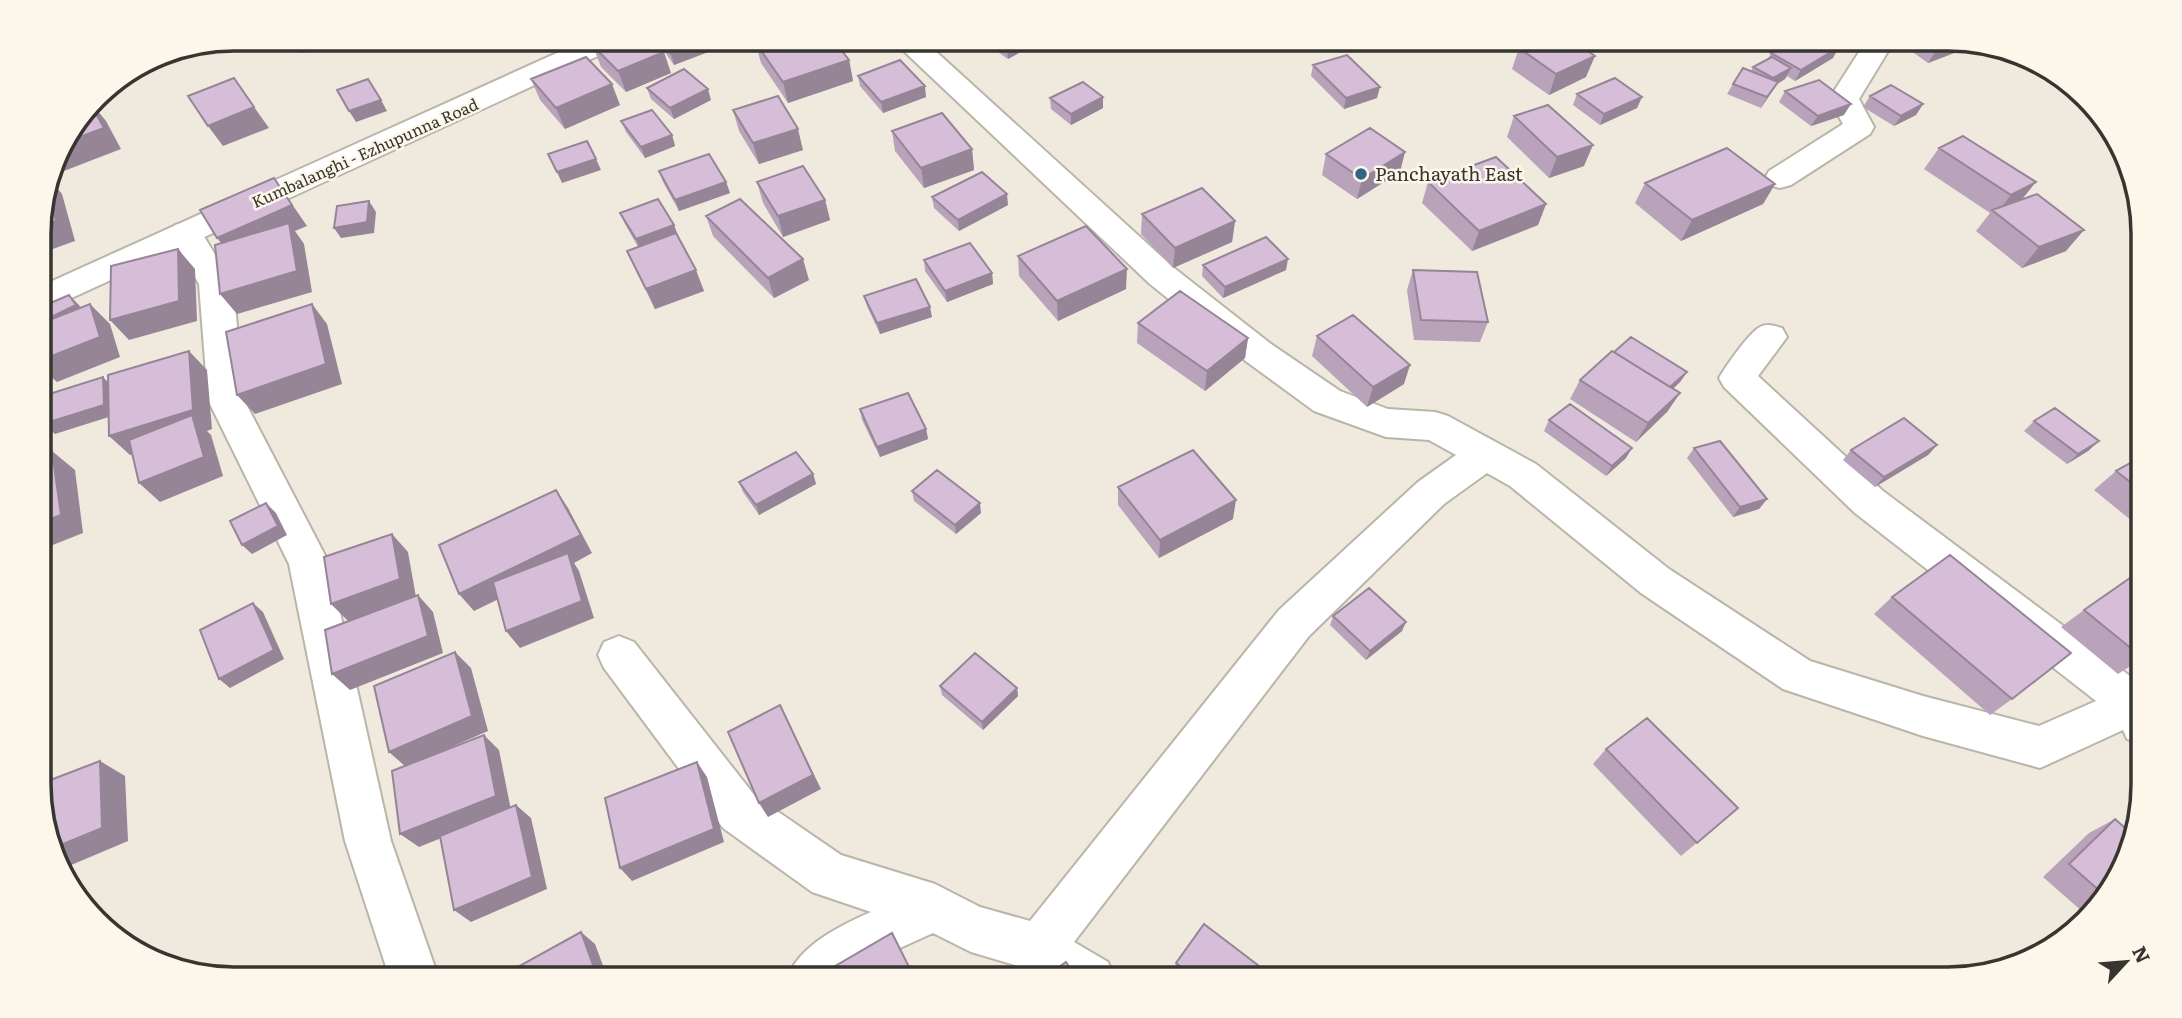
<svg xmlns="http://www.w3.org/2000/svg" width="2182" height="1018" font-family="Literata,serif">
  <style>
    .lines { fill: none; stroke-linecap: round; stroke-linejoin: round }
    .street-casing { stroke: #bab5a9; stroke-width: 4 }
    .secondary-casing { stroke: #bab5a9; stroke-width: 4 }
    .street { fill: #fff; fill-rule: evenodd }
    .secondary { fill: #fff; fill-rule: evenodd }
    .wall { fill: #b8a3ba }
    .shaded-wall { fill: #968497 }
    .building { fill: #d6bdd8; stroke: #968497; stroke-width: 2 }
    .poi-dot { fill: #326582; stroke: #fcf7ea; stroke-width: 2.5 }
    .labels { text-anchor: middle; stroke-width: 5; stroke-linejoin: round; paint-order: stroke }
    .far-street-label { font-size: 16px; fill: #373530; stroke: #fcf7ea }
    .poi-label { font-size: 19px; fill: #373530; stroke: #fcf7ea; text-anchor: start }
    .rim { fill: none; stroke: #373530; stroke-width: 3.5 }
  </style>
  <rect width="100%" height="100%" fill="#efeadd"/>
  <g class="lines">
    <defs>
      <path id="street" d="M890,38H921L1174,268L1271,344L1340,391L1388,409L1435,412L1448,416L1536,464L1669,569L1810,661L1923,696L2039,726L2096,701L1855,513L1724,387L1719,378C1726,366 1748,334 1760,327C1768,323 1774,326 1782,328L1787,337L1758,376L1883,491L2138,682L2143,681V745L2127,739L2123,730L2040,768L1923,736L1783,689L1641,593L1510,486L1487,473L1444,504L1309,636L1074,942L1108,962L1115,979H1045L1028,969L971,952L933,933L878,958L851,979H787C798,946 841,925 871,912L812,892L723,828L604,668L598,655L604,642L619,636L634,642L755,796L841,855L935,884L980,907L1030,921L1279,610L1418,482L1456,455L1429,440L1386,437L1314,411L1247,362L1150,284Z
        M1868,38H1896L1859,99L1874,127L1870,134L1791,185L1780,188L1769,185L1765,178L1769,171L1843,124L1829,99Z
        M186,222L197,225L233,284L244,400L329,563L391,841L439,979H390L345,841L289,564L208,400L199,284L170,233L175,225Z"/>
      <path id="secondary" d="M590,38H628L624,44L39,313V287Z"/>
    </defs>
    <use href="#street" class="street-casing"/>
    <use href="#secondary" class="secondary-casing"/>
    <use href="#street" class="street"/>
    <use href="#secondary" class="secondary"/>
  </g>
  <path class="wall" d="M655,38H713L716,49L674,65Z
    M982,38H1034L1035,44L1008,59L982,41Z
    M1899,38H1948L1962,42L1954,53L1928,63L1897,41Z
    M755,42L849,60L853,81L788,103L761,63Z
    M593,46L671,73L626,92L601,67Z
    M1519,48L1586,77L1549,95L1512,69Z
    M1771,53L1833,58L1795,81L1787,76L1785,79L1777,84L1761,108L1727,94L1733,84L1751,71L1753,67L1768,59Z
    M1313,65L1377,98L1344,109L1311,76Z
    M858,76L926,97L883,113L860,86Z
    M531,79L620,105L565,129L540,100Z
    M647,88L711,100L674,119L651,99Z
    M1785,91L1844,115L1811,126L1779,102Z
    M1577,94L1642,97L1637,108L1600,125L1573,105Z
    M1870,96L1923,104L1916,115L1894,126L1863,107Z
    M1050,98L1103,108L1071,125L1051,109Z
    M733,110L803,150L759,164L739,131Z
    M1514,116L1584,166L1549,178L1507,137Z
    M621,121L672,135L675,146L645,158L626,132Z
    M892,131L972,149L974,170L924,188L895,151Z
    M1939,148L2022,200L2066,251L2022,268L1976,231L1990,213L1924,169Z
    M1326,154L1400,172L1357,199L1322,175Z
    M659,171L726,182L730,193L679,211L663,182Z
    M757,182L825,200L830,220L783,237L763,203Z
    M1428,182L1546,204L1538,225L1472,251L1422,203Z
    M1645,183L1775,184L1763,204L1681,241L1635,203Z
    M932,197L1008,205L959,231L934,208Z
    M620,213L674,225L678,236H677L704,291L655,309L636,271L627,251L638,247L625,224Z
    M1142,214L1235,221L1232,242L1173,268L1141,234Z
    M706,216L809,280L774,298L713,236Z
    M1018,256L1126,289L1058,321L1019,276Z
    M924,260L992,273L993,284L947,302L925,271Z
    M1203,265L1286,270L1223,298L1202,276Z
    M1413,270L1488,322L1480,342L1414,340L1407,290Z
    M864,296L932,317L880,334L867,306Z
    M1138,323L1248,338L1245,358L1205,391L1137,343Z
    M1317,336L1404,384L1367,407L1312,356Z
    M1614,352L1687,372L1680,382L1673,389L1680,393L1667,412L1636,442L1570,399L1580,380Z
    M860,409L926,429L928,439L880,457L862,420Z
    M1549,420L1626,458L1606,476L1544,431Z
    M2034,421L2099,441L2088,451L2067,464L2024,431Z
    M1937,445L1928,455L1875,487L1843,460L1851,450Z
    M1694,448L1767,499L1759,509L1733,517L1687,458Z
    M2143,452V530L2094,490L2116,471L2141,457L2139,455Z
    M813,474L816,484L759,515L743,492L739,482Z
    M1118,487L1233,519L1159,558L1118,505Z
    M912,491L981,513L956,534L914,501Z
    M1892,597L2012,699L1990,715L1874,614Z
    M2084,610L2143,658L2118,674L2061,627Z
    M1333,616L1402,631L1366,660L1330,625Z
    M940,686L1017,688L1018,696L983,730L942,695Z
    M1606,749L1738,808L1681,856L1593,764Z
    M2115,819L2128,859L2084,913L2043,877L2089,833Z
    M1176,963L1256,972L1251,979H1189L1175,968Z"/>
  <path class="shaded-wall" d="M295,38H350L303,53Z
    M713,38L716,49L674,65L671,54Z
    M1025,38H1034L1035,44L1008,59L1007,48Z
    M1962,42L1954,53L1928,63L1935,52Z
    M1839,47L1833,58L1795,81L1801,70Z
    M664,52L671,73L626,92L618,71Z
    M1595,56L1586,77L1549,95L1556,74Z
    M849,60L853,81L788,103L783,82Z
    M1791,68L1785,79L1777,84L1761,108L1767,97V89L1773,78Z
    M612,84L620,105L565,129L556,108Z
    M925,86L926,97L883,113L881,102Z
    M1380,87L1377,98L1344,109L1346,98Z
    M708,89L711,100L674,119L670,108Z
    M1103,97V108L1071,125V114Z
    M1642,97L1637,108L1600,125L1604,114Z
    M381,100L387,111L356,122L349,111Z
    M92,104L106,121L121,149L51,176L59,147Z
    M1851,104L1844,115L1811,126L1818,116Z
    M1923,104L1916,115L1894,126L1901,116Z
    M254,107L269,128L223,146L208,126Z
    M798,129L803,150L759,164L753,143Z
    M672,135L675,146L645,158L641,147Z
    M1593,145L1584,166L1549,178L1557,157Z
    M972,149L974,170L924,188L921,168Z
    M1405,152L1400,172L1357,199L1362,179Z
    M596,159L601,170L562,183L557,172Z
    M274,178L307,226L295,231L304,244L312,292L237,314L220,294L234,258L217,238Z
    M50,180L62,194L75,241L39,254V226Z
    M726,182L730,193L679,211L675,200Z
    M2036,182L2019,203L1996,214L2011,195Z
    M1775,184L1763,204L1681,241L1692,220Z
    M1007,194L1008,205L959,231L958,220Z
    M825,200L830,220L783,237L778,216Z
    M369,201L376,212L374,233L341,238L334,228Z
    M1546,204L1538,225L1472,251L1479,231Z
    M1235,221L1232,242L1173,268L1175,248Z
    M674,225L678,236L640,250L636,239Z
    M2084,230L2066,251L2022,268L2039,247Z
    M178,249L195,269L197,321L129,340L110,320Z
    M803,259L809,280L774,298L768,278Z
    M1288,259L1286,270L1223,298L1225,287Z
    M1127,269L1126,289L1058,321L1057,301Z
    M696,270L704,291L655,309L646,289Z
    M992,273L993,284L947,302L945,291Z
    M69,295L79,305L86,316L39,323Z
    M90,304L110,324L120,357L57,382L39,366V361Z
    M312,304L327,324L342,384L255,414L237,395Z
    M930,307L932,317L880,334L877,323Z
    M1248,338L1245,358L1205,391L1207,371Z
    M189,351L207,370L212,429L207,431L211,435L223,476L160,502L139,483L197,434L130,455L109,436Z
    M1410,365L1404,384L1367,407L1373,387Z
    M1687,372L1680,382L1658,402L1665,392Z
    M103,377L113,387L115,415L55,434L43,424Z
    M1680,393L1667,412L1636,442L1648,423Z
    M926,429L928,439L880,457L877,447Z
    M2099,441L2088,451L2067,464L2078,454Z
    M1937,445L1928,455L1875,487L1884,477Z
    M1632,448L1626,458L1606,476L1612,466Z
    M52,451L75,470L83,533L40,550V523Z
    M813,474L816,484L759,515L756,505Z
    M556,490L568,508L592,553L574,563L579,571L594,618L520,648L506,631L571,564L474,611L459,594Z
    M1767,499L1759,509L1733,517L1740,507Z
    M1236,500L1233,519L1159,558L1160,540Z
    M266,503L276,513L287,535L252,554L242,545Z
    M980,503L981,513L956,534L955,525Z
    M392,534L408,552L416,597L348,621L331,604Z
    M418,595L433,612L443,653L350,690L332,674Z
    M253,603L263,612L284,659L230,688L219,679Z
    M1406,622L1402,631L1366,660L1370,651Z
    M455,652L471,668L488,731L406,767L389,752Z
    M1017,688L1018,696L983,730L982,722Z
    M780,705L821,789L768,817L759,803Z
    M484,735L499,750L511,810L419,847L400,834Z
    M100,761L125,776L128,841L64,868L56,847Z
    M697,762L707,777L724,842L632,881L620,868Z
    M516,805L531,818L547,889L471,922L454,910Z
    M581,932L595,944L608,979H598Z"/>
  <path class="building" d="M612,38H650L664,52L618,71L593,46Z
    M659,38H713L671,54Z
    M767,38H832L849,60L783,82L755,42Z
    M993,38H1025L1007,48Z
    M1539,38H1569L1595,56L1556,74L1519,48Z
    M1797,38H1824L1839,47L1801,70L1771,53Z
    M1915,38H1948L1962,42L1935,52Z
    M1347,55L1380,87L1346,98L1313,65Z
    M586,57L612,84L556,108L531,79Z
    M1772,57L1791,68L1773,78L1753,67Z
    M900,60L925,86L881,102L858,76Z
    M1743,68L1778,82L1767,97L1733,84Z
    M684,69L708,89L670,108L647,88Z
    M234,78L254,107L208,126L188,96Z
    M1615,78L1642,97L1604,114L1577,94Z
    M368,79L381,100L349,111L337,90Z
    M1819,80L1851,104L1818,116L1785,91Z
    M1083,82L1103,97L1071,114L1050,98Z
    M1891,85L1923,104L1901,116L1870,96Z
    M778,96L798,129L753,143L733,110Z
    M91,105L104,128L61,144Z
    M1548,105L1593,145L1557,157L1514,116Z
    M652,110L672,135L641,147L621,121Z
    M942,113L972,149L921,168L892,131Z
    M1370,128L1405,152L1362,179L1326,154Z
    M1963,136L2036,182L2011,195L1939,148Z
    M587,141L596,159L557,172L548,154Z
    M1727,148L1775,184L1692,220L1645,183Z
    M709,154L726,182L675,200L659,171Z
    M1496,157L1546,204L1479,231L1428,182Z
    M803,166L825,200L778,216L757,182Z
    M982,172L1007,194L958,220L932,197Z
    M274,178L292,205L217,238L200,210Z
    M48,188L56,221L39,226V221Z
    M1202,188L1235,221L1175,248L1142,214Z
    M2037,194L2084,230L2039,247L1992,210Z
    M658,199L674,225L636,239L620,213Z
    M740,199L803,259L768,278L706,216Z
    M369,201L367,222L334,228L337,206Z
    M289,223L297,271L220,294L215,245Z
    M1086,226L1127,269L1057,301L1018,256Z
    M676,233L696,270L646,289L627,251Z
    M1266,237L1288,259L1225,287L1203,265Z
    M970,243L992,273L945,291L924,260Z
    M178,249L179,301L110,320L111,266Z
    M1413,270L1477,272L1488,322L1421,320Z
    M916,279L930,307L877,323L864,296Z
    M1180,291L1248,338L1207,371L1138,323Z
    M69,295L76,305L39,323V308Z
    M90,304L100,337L39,361V324Z
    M312,304L326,364L237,395L226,332Z
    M1353,315L1410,365L1373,387L1317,336Z
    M1631,337L1687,372L1670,387L1614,352Z
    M189,351L193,410L109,436L108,375Z
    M1612,351L1680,393L1648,423L1580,380Z
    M103,377L104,405L43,424V396Z
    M908,393L926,429L877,447L860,409Z
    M1570,404L1632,448L1612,466L1549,420Z
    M2055,408L2099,441L2078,454L2034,421Z
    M192,415L204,457L139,483L129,440Z
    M1904,418L1937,445L1884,477L1851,450Z
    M1720,441L1767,499L1740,507L1694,448Z
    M1193,450L1236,500L1160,540L1118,487Z
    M52,451L61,515L40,523L39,455Z
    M796,452L813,474L756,505L739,482Z
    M2143,456V492L2116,471Z
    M937,470L980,503L955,525L912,491Z
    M556,490L581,535L459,594L439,545Z
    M266,503L278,526L242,545L230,521Z
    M392,534L400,579L331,604L324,557Z
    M568,553L582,601L506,631L493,582Z
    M1950,555L2071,653L2012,699L1892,597Z
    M2130,578L2143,588V658L2084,610Z
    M1369,588L1406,622L1370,651L1333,616Z
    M418,595L428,636L332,674L325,630Z
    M253,603L274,650L219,679L200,630Z
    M455,652L472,716L389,752L374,686Z
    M975,653L1017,688L982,722L940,686Z
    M780,705L813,775L759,803L728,732Z
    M1647,718L1738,808L1697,843L1606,749Z
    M484,735L496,796L400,834L392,771Z
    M100,761L102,828L56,847L40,810V784Z
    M697,762L714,829L620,868L605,798Z
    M516,805L532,877L454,910L440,836Z
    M2115,819L2133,835L2128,859L2101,892L2069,864Z
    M1204,924L1259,966L1250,979H1197L1176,963Z
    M581,932L598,979H496Z
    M892,933L915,979H813Z
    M1066,962L1077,979H1042Z"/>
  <circle class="poi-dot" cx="1361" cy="174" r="7"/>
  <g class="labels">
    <g class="far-street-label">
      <text transform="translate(365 153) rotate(-24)" y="6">Kumbalanghi - Ezhupunna Road</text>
    </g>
    <g class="poi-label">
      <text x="1375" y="181">Panchayath East</text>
    </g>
  </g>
  <path d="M0 0H2182V1018H0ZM234 51H1948A183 183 0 0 1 2131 234V784A183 183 0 0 1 1948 967H234A183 183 0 0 1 51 784V234A183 183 0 0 1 234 51Z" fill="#fcf7ea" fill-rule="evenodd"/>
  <path class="rim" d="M234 51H1948A183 183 0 0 1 2131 234V784A183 183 0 0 1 1948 967H234A183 183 0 0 1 51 784V234A183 183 0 0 1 234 51Z"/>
  <g transform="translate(2126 962) rotate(64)" stroke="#fcf7ea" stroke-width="5" paint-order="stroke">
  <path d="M0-5L12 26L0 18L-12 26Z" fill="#373530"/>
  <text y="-10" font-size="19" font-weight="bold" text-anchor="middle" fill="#373530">N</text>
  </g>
</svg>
